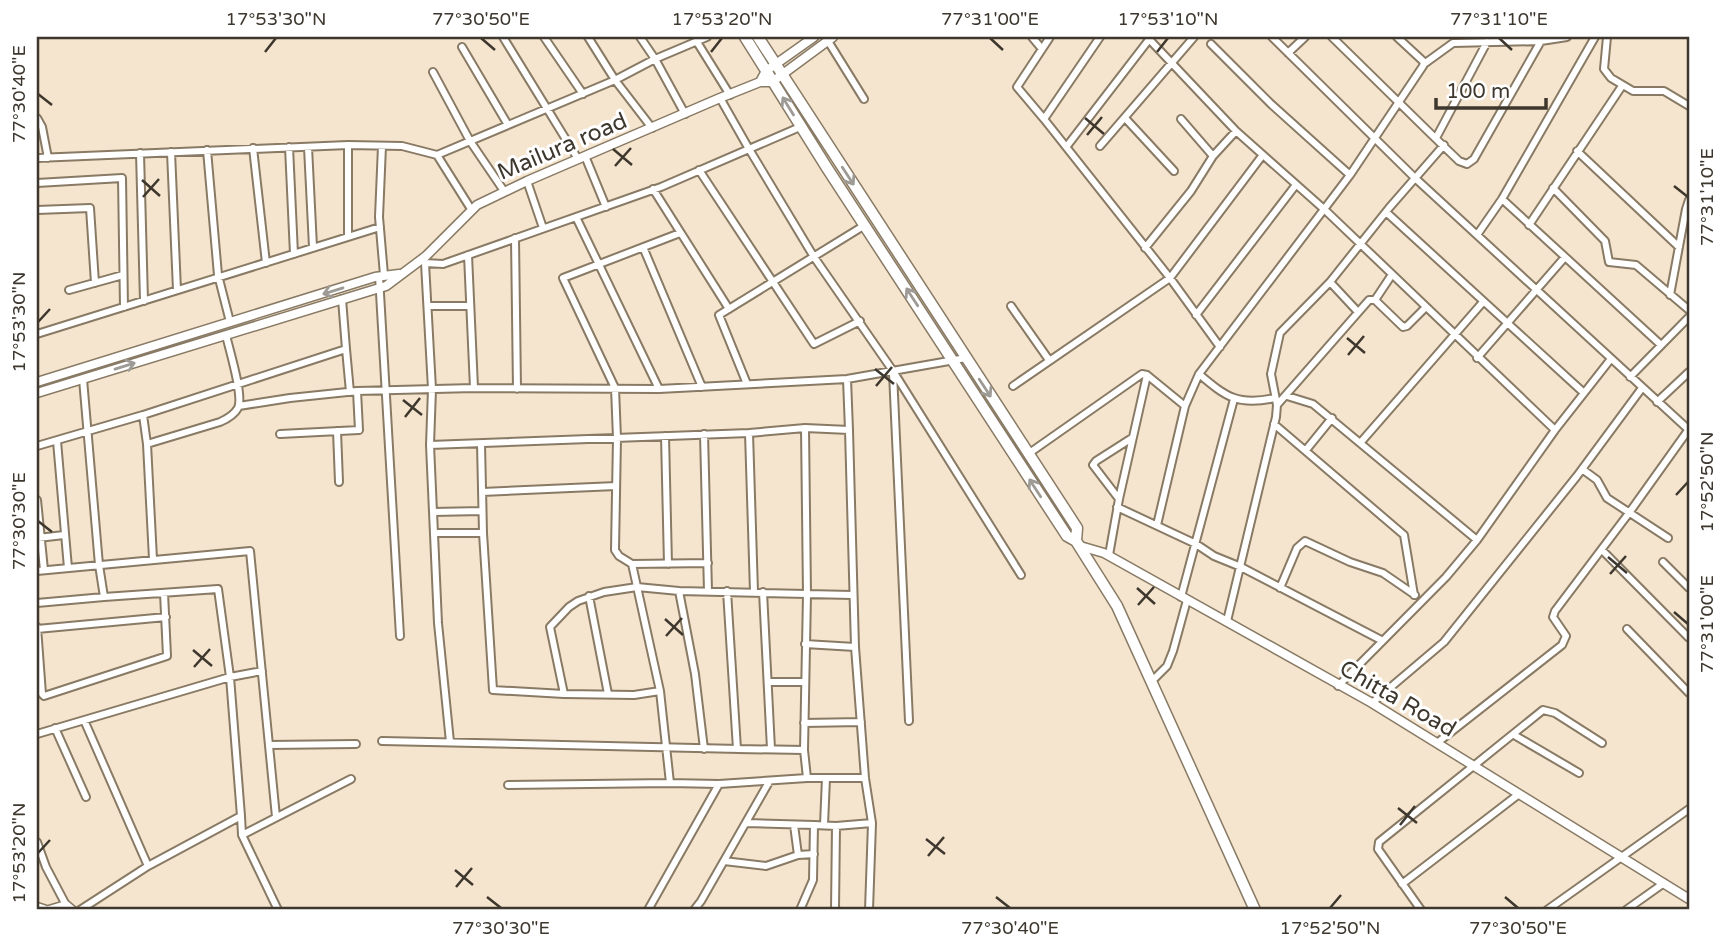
<svg xmlns="http://www.w3.org/2000/svg" width="1726" height="947" font-family="'Varela Round',sans-serif">
  <style>
    .lines { fill: none; stroke-linecap: round; stroke-linejoin: round }
    .minor-casing { stroke: #887a64; stroke-width: 10 }
    .tertiary-casing { stroke: #887a64; stroke-width: 11 }
    .primary-casing { stroke: #887a64; stroke-width: 13 }
    .minor { stroke: #fff; stroke-width: 6 }
    .tertiary { stroke: #fff; stroke-width: 8 }
    .primary { stroke: #fff; stroke-width: 10 }
    .oneway { stroke: #9e9b96 }
    .ticks { fill: none; stroke: #3d372e; stroke-width: 2.5 }
    .labels { text-anchor: middle; stroke-width: 6; stroke-linejoin: round; paint-order: stroke }
    .street-label { font-size: 23px; fill: #3d372e; stroke: #fff }
    .neatline { fill: none; stroke: #3d372e; stroke-width: 2.5 }
    .ticks-label { font-size: 18px; text-anchor: middle; fill: #3d372e }
  </style>
  <rect width="100%" height="100%" fill="#f6e5ce"/>
  <g class="lines">
    <defs>
      <path id="minor" d="M503,37L578,159
        M544,37L583,94
        M588,37L615,80L652,128
        M640,37L655,59L685,114
        M1032,37L1042,49
        M1050,37L1017,87L1044,119L1170,278L1220,347
        M1147,37L1236,131L1325,210L1555,430
        M1272,37L1415,178L1689,430
        M1332,37L1431,134L1459,161L1467,164L1474,159L1541,41
        M1607,37L1604,69L1611,78L1633,91H1664L1689,106
        M828,41L864,99
        M697,42L730,95
        M1211,44L1271,104L1350,175
        M462,47L508,125
        M1288,53L1305,37
        M1424,64L1453,43L1541,41L1567,37
        M433,72L470,141L504,191
        M720,98L749,149L814,257L893,371L1021,575
        M37,118L42,127L48,158
        M1125,118L1174,171
        M1044,119L1100,37
        M1181,119L1213,156
        M1436,138L1487,42
        M348,145V237
        M382,146L379,217L384,275
        M1067,146L1151,37
        M1100,146L1194,37
        M289,147L294,254
        M308,147L313,247
        M253,148L266,263
        M207,150L218,275L230,322
        M1577,151L1679,247
        M171,152L177,290
        M140,153L144,301
        M437,155L471,209
        M585,156L606,207
        M37,158L348,145L402,146L437,155L615,80L655,59L707,37
        M699,170L814,344L860,321
        M527,181L543,228
        M37,183L122,178L124,307
        M1553,188L1605,241L1609,262L1636,265L1689,310
        M653,189L729,309
        M1502,199L1661,345
        M37,210L90,208L95,283
        M1386,212L1584,393
        M576,217L659,389
        M1529,225L1622,86
        M1477,235L1502,199L1595,37
        M515,238L517,389
        M643,247L702,387
        M1145,248L1191,191L1213,156L1236,131
        M468,255L474,388
        M424,261L425,263L443,264L661,187L800,127
        M425,263L432,389L430,445L438,623L450,742
        M379,276L400,636
        M1330,282L1358,312
        M69,290L123,275
        M1670,295L1686,209L1689,200
        M1375,300L1391,276
        M428,306H470
        M1011,306L1049,360
        M1196,315L1295,186
        M37,334L380,227
        M346,349L350,392
        M1477,358L1565,257
        M893,373L909,721
        M1199,374C1226,397 1238,406 1275,398
        M1630,377L1689,317
        M83,379L99,565L104,597L218,589L230,677L241,816
        M747,384L719,315L865,225
        M1013,386L1170,278L1262,156
        M1287,396L1313,404L1477,540
        M1657,402L1689,372
        M1277,405L1369,300H1375L1403,327L1407,326L1425,308
        M239,406L290,398L357,391L474,388L659,389L847,379L966,358
        M143,415L147,444L153,559
        M1274,424L1404,535L1414,595
        M805,428L807,594L804,750L807,778
        M849,430L855,647L865,778L872,823L869,910
        M337,431L339,482
        M749,433L754,592
        M280,434L359,430L357,391
        M704,434L708,591
        M665,436L668,564
        M57,441L68,568
        M1361,442L1483,302
        M147,444L220,422C227,419 234,415 238,408C244,396 229,349 226,335
        M481,444L483,533L493,690L564,694L634,695L660,691
        M430,445L749,433L805,428L849,430L847,379
        M37,446L143,415L346,349L342,299
        M1306,450L1332,418
        M1028,454L1142,374L1147,375L1185,406
        M1582,469L1597,480L1607,498L1668,538
        M482,492L616,486
        M1119,499L1093,465L1096,461L1132,438
        M37,500L44,570
        M1117,507L1196,544L1214,556L1241,567L1381,640
        M433,512L482,511
        M1157,525L1185,406L1199,374L1350,175L1423,66L1424,62L1397,37
        M435,533H483
        M38,538L64,535
        M1602,550L1689,638
        M1109,555L1119,499L1147,375
        M1663,562L1689,588
        M708,563L632,564L660,691L670,783L719,784L807,778H865
        M632,564L619,556L615,550L617,438L615,388L563,278L680,233
        M37,571L250,551L276,817
        M1280,588L1297,548L1305,541L1350,562L1383,573L1415,595
        M679,591L695,674L704,749
        M727,591L737,749L804,750
        M763,592L771,749
        M589,596L608,694
        M1181,597L1234,399
        M37,603L104,597
        M1227,621L1276,417L1277,405L1271,374L1280,333L1330,282L1389,208L1444,145
        M37,627L42,694L44,696L167,656L164,593
        M37,629L166,617
        M1627,629L1689,693
        M805,644L855,647
        M1152,681L1167,666L1173,651L1187,600
        M769,682H805
        M1338,686L1446,577L1477,540L1555,430L1610,360
        M564,694L550,627L569,607L578,601L604,592L637,587L679,591L852,595
        M1372,703L1444,642L1577,476L1642,388
        M804,723L861,722
        M55,728L86,797
        M37,734L230,677L262,671
        M1514,735L1579,773
        M382,741L740,749
        M1437,743L1562,645L1566,636L1553,617L1555,611L1629,513L1689,429
        M269,745L356,744
        M508,785L670,783
        M746,823L814,825
        M794,825L798,855
        M824,825L826,778
        M242,835L351,779
        M37,842L46,867L66,905
        M724,861L766,866L798,855L814,854
        M148,866L241,816L242,835L278,910
        M1402,884L1519,794
        M80,910L148,866L84,720
        M648,910L719,784
        M694,910L701,901L769,782
        M800,910L813,880L814,825L836,826L872,823
        M835,910L836,826
        M1421,910L1378,849L1379,842L1543,710L1555,713L1602,743
        M1547,910L1689,809
        M1626,910L1664,883"/>
      <path id="tertiary" d="M760,82L766,71L814,37
        M37,382L375,277L399,274
        M37,393L386,286L426,256L477,205L527,181L720,98L760,82H772L833,37
        M1080,546L1104,553L1372,703L1689,899
        M37,907L46,910
        M49,910L66,905L72,910"/>
      <path id="primary" d="M745,37L827,168L1067,536L1076,541L1117,606L1255,910
        M758,37L1077,528L1076,541"/>
    </defs>
    <use href="#minor" class="minor-casing"/>
    <use href="#tertiary" class="tertiary-casing"/>
    <use href="#primary" class="primary-casing"/>
    <use href="#minor" class="minor"/>
    <use href="#tertiary" class="tertiary"/>
    <use href="#primary" class="primary"/>
  </g>
  <defs><path id="oneway-shaft" d="M-6 0H5M1.5-3L5.5 0L1.5 3" fill="none" stroke-width="1.6" stroke-linecap="round" stroke-linejoin="round" transform="scale(1.75)"/></defs>
  <g class="oneway">
    <use href="#oneway-shaft" transform="translate(788 106) rotate(-122)"/>
    <use href="#oneway-shaft" transform="translate(848 176) rotate(57)"/>
    <use href="#oneway-shaft" transform="translate(333 291) rotate(163)"/>
    <use href="#oneway-shaft" transform="translate(912 297) rotate(-123)"/>
    <use href="#oneway-shaft" transform="translate(125 366) rotate(-17)"/>
    <use href="#oneway-shaft" transform="translate(985 388) rotate(57)"/>
    <use href="#oneway-shaft" transform="translate(1035 488) rotate(-123)"/>
  </g>
  <path class="ticks" d="M481,38L495,50M990,38L1003,50M1499,38L1512,50M265,52L276,38M711,52L722,38M1157,52L1168,38M38,94L52,105M1085,118L1104,134M1087,135L1102,117M613,149L632,165M615,166L631,148M142,180L160,196M1674,186L1688,197M143,197L159,179M38,322L50,309M1347,338L1365,353M1348,355L1364,336M875,369L894,384M876,386L892,367M403,400L422,415M405,417L420,398M1676,495L1688,482M38,521L52,532M1608,557L1627,573M1610,574L1626,556M1137,588L1155,604M1138,605L1154,587M1674,612L1688,624M665,619L683,635M666,636L682,618M193,650L212,666M194,667L210,649M1398,808L1417,823M1400,825L1415,806M926,839L945,854M38,853L50,840M928,856L944,837M455,870L473,885M456,887L472,868M487,897L501,908M996,897L1010,908M1505,897L1518,908M1330,908L1341,895"/>
  <g class="labels">
    <g class="street-label">
      <text transform="translate(562 146) rotate(-23)" y="8">Mailura road</text>
      <text transform="translate(1398 698) rotate(30)" y="8">Chitta Road</text>
    </g>
  </g>
  <rect width="1726" height="947" fill="none" stroke="#ffffff" stroke-width="77"/>
  <path d="M1436 98v10h110v-10" fill="none" stroke="#3d372e" stroke-width="3.5"/>
  <text x="1446" y="98" font-size="21" fill="#3d372e" stroke="#ffffff" stroke-width="5" paint-order="stroke">100 m</text>
  <rect x="38" y="38" width="1650" height="870" class="neatline"/>
  <g class="ticks-label">
    <text x="276" y="25">17°53'30"N</text>
    <text x="481" y="25">77°30'50"E</text>
    <text x="722" y="25">17°53'20"N</text>
    <text x="990" y="25">77°31'00"E</text>
    <text x="1168" y="25">17°53'10"N</text>
    <text x="1499" y="25">77°31'10"E</text>
    <text transform="translate(19 94) rotate(-90)" y="6">77°30'40"E</text>
    <text transform="translate(1707 197) rotate(-90)" y="6">77°31'10"E</text>
    <text transform="translate(19 322) rotate(-90)" y="6">17°53'30"N</text>
    <text transform="translate(1707 482) rotate(-90)" y="6">17°52'50"N</text>
    <text transform="translate(19 521) rotate(-90)" y="6">77°30'30"E</text>
    <text transform="translate(1707 624) rotate(-90)" y="6">77°31'00"E</text>
    <text transform="translate(19 853) rotate(-90)" y="6">17°53'20"N</text>
    <text x="501" y="934">77°30'30"E</text>
    <text x="1010" y="934">77°30'40"E</text>
    <text x="1330" y="934">17°52'50"N</text>
    <text x="1518" y="934">77°30'50"E</text>
  </g>
</svg>
